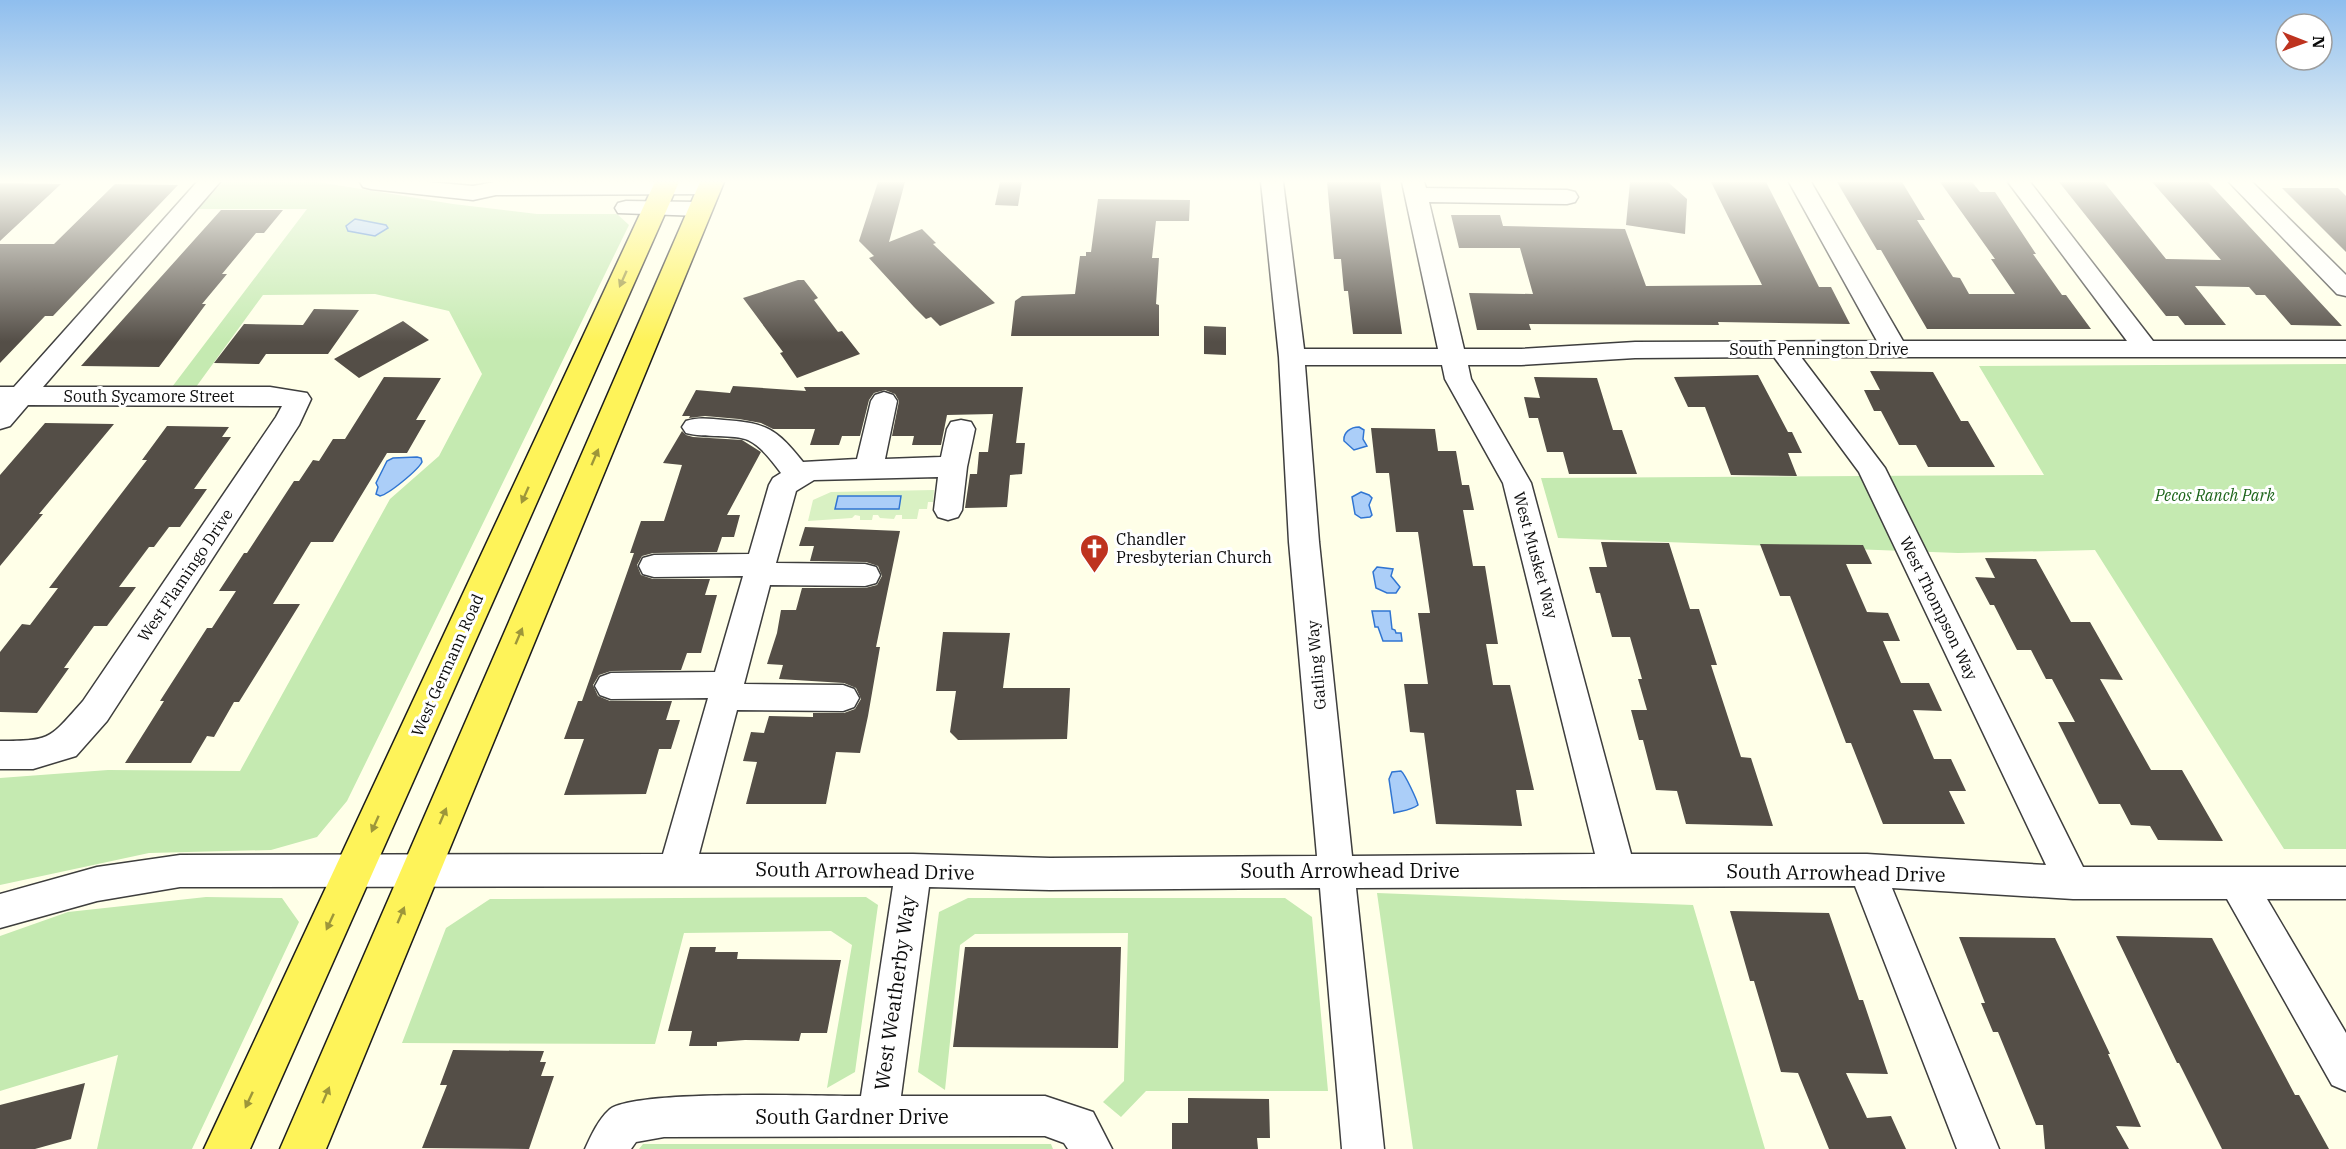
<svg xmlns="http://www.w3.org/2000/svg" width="2346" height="1149" font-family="'IBM Plex Serif',serif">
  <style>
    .green { fill: #c5eab1 }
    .pitch { fill: #d9f1c3 }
    .water { fill: #abcef8; stroke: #3075d2; stroke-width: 1.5 }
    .building { fill: #544e47 }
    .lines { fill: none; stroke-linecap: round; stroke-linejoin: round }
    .minor-casing { stroke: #3e3e3e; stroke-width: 3 }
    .major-casing { stroke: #1c1c1c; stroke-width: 3 }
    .minor { fill: #fff; fill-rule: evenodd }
    .major { fill: #fef359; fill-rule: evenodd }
    .oneway { fill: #9d963a }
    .labels { text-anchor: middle; stroke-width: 6; stroke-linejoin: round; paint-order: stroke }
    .street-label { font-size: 16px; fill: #0b0b0b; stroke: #fff }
    .park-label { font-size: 16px; font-style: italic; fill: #1c641a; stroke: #fff }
    .poi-label { font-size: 16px; fill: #0b0b0b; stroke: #fff; text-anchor: start }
    .near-street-label { font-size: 20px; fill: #0b0b0b; stroke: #fff }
  </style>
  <rect width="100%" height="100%" fill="#ffffe8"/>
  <path class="green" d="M223,182H318L453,204L537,214H617L629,225L347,801L317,837L271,850L149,853L0,885V778L108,770L240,771L390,499L439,456L482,374L449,311L375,294L263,295L196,387H172L307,209H198Z
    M2346,364V849H2284L2095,550L1958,553L1558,538L1541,478L2044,475L1979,366Z
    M1377,893L1693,905L1765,1149H1413Z
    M206,897L282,898L299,922L192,1149H97L118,1055L0,1091V936L68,912Z
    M866,897L878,905L855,1072L827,1088L852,945L831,931L684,933L655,1044L402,1043L446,928L490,899Z
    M968,898H1285L1312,917L1328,1091H1146L1121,1117L1103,1102L1124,1081L1128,933L975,934L960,945L945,1090L918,1072L939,912Z
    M643,1144H1051L1053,1149H639Z"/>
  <path class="pitch" d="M934,490L933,502H928L927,509H919L917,519H902V515H896L894,519L880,518L878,515H873L872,520H860V516L855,515L852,518L808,521L813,500L831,492Z"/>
  <path class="water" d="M355,219L386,225L388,228L375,236L348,231L346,226Z
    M1359,427L1364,430L1363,439L1367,446L1354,450L1344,441C1343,432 1351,427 1359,427Z
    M417,457L421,458L422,462C418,470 389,494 380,496L376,494L378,487L376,483L387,461L393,458Z
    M1361,492L1369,495L1372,498L1369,505L1372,515L1370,517L1361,518L1355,514L1352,497Z
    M838,496H901L899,509H835Z
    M1377,567L1393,569L1391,576L1400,587L1396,593H1387L1376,588L1373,572Z
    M1372,611H1390L1392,629L1395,630L1396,633H1401L1402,641H1383L1378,627H1375Z
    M1401,771C1405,774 1417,800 1418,805C1412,810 1401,811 1394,813L1389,779L1392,772Z"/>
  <path class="building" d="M878,182H905L889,242L922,229L936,243L933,244L995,303L940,326L931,317L926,319L914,307L869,258L874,256L859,241Z
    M1000,182H1022L1018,206L995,205Z
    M1327,182H1380L1402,334H1353L1348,291H1344L1341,259H1334Z
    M1630,182H1668L1687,199L1685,234L1626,225Z
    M1711,182H1766L1819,287H1831L1850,324L1718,322L1719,325L1529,324L1531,330H1477L1469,293L1533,294L1520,248H1459L1451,215H1500L1503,226L1625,229L1646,286L1762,285Z
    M1837,182H1902L1925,220H1917L1953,277L1960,278L1969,294H2015L1991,259H1995L1940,182H1972L1980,192H1995L2036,254H2033L2062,295H2066L2091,329H1927L1881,250H1877Z
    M2059,182H2104L2166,259L2221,260L2152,182H2208L2342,326L2291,325L2265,295H2256L2249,287L2195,286L2226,325H2185L2178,316H2166Z
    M0,183L61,184L0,241Z
    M115,184L178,185L53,316H45L0,363V244H54Z
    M2282,188H2338L2346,196V252Z
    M1098,199L1190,200L1189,221H1156L1152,258H1159L1156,304L1159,305V336H1011L1015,301L1022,296L1075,294L1080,256H1086V252H1091Z
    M221,210H283L264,233H256L222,274H227L202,304H206L159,367L81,366Z
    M798,280H804L818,298L814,300L838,332L842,331L860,354L797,378L780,353L783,352L743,298Z
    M314,309L359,310L328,354H266L259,364L214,363L244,324L303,325Z
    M403,321L429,340L359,378L334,359Z
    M1204,326L1226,327V355L1204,354Z
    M1870,371L1933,372L1961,421H1968L1995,467H1928L1916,445H1899L1881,411H1874L1864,390H1880Z
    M1758,375L1788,432H1792L1802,453H1788L1797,476L1731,475L1705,407H1688L1674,377Z
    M384,377L441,378L416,420H426L407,453H387L333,542H311L273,604H300L239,702H234L214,737L207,736L191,763H125L164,701H160L207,628H212L236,591H219L244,553H247L294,481H299L313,460L319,461L333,439H345Z
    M1534,377L1597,378L1613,430H1622L1637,474H1569L1563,452H1547L1538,418H1529L1524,397L1540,398Z
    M733,386L806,391L804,387H1023L1016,443H1025L1022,474L1010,475L1007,507L965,508L970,474H977L979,452H988L993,414L947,415L941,445H912L914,436H892L899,401L895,394L885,390L874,393L869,400L860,436H842L839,445H810L815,429H773L761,423L739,419L705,416L689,418L690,416H682L696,390L730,393Z
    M45,423L114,424L39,514H43L0,566V475Z
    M167,426L229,427L222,437H231L194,489H207L180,527H169L154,547H149L119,587H136L107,626H94L64,668H69L37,713L0,712V652L22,624L30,625L58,588H49L147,460H142Z
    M1371,428L1435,429L1438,451H1456L1462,485H1469L1474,510H1463L1473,566H1485L1498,644H1486L1493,685H1510L1534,790H1516L1522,826L1436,824L1424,733L1410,732L1404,684H1428L1418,613H1430L1418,532H1396L1389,473H1376Z
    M682,431L686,435L693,437L742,440L761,452L727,515H740L734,537H722L717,552L653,553L642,556L637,565L641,575L653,579H710L705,595H717L701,653H687L681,670L611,671L599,675L593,685L598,696L610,701H672L666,720H680L671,749H659L646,794L564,795L584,739H564L578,701H582L634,553H630L641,521H664L682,465L663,463Z
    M805,527L900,531L876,647H880L868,716L860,753L836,752L826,804H746L757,762L743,761L751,732L764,733L769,716L813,717V713H844L855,709L861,699L856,688L844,683L779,679L783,665L767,664L777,633L781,610H796L802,588H865L877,585L882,576L878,566L866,562L810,561L814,546H799Z
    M1601,542L1669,543L1690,609H1699L1717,665H1711L1741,757L1751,758L1773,826L1686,824L1677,791L1656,790L1643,740H1639L1631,710H1647L1638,679H1642L1630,637H1612L1600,593H1596L1589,567H1607Z
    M1760,544L1863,545L1872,564H1846L1867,612L1888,613L1900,641H1883L1901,683H1929L1942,711L1913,710L1934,759H1951L1966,791H1949L1965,824H1883L1851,743H1846L1790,596H1780Z
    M1985,558L2036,559L2071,622H2090L2123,680L2100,679L2151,770H2182L2223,841L2158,840L2150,826L2131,825L2120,804H2099L2058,722H2075L2052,679H2046L2031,650H2017L1994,605H1990L1975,577L1995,578Z
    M943,632L1010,633L1003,688H1070L1067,739L958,740L950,732L956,691H936Z
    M1730,911L1829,913L1859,1000H1863L1888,1074L1846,1073L1867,1118L1891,1116L1906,1149H1829L1798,1073L1781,1072L1754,981H1750Z
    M2116,936L2212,938L2295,1095H2299L2329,1149H2222L2179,1063H2177Z
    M1959,937L2055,938L2110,1054H2108L2141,1127L2116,1126L2129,1149H2045L2043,1125H2036L1998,1032H1993L1981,1003H1985Z
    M690,947H716L715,952H738L737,959L841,960L827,1033H801L799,1041L745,1040L717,1042V1046H689L692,1031H668Z
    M965,947H1121L1118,1048L953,1047Z
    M453,1050L544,1051L540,1062H546L541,1076H554L529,1149L422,1148L447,1085H440Z
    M85,1083L71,1139L35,1149H0V1105Z
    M1188,1098L1269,1099L1270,1138H1257L1258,1149H1172V1123H1188Z"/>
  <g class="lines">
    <defs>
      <path id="minor" d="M197,182H220L43,387H270L307,393L311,399L299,425L107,721L76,756L33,769H0V741C52,741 49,739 83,701L276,417L282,406L28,405L10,426L0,429V387H14Z
        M360,182H429L473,186L495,182H714L720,187L717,192L709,194L496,195L473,200L371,189L363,187Z
        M1261,182H1283L1304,349H1438L1402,182H1424L1426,188L1567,190L1575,192L1578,197L1575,202L1567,204L1429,202L1464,349H1521L1635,342L1877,341L1789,182H1811L1903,341H2127L2008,182H2030L2153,341H2346V357H1801L1885,468L2083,867H2346V899H2267L2346,1033V1091L2332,1085L2227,899H2073L1892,888L1999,1149H1957L1855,886L1356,888L1384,1149H1342L1320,888L1050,890L929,887L901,1096H1045L1093,1112L1112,1149H1068L1064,1143L1045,1136L664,1137L636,1142L631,1149H585C591,1136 598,1120 609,1110C630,1089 821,1096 861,1096L893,886L180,887L97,901L0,928V894L97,867L180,855L663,854L708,698L611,699L600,695L595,686L600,677L611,673L715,672L743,576L654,577L643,574L639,566L643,558L654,555L749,554L769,485L773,478L781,473C772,461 762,447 748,440C734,434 704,438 686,433L682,427L686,421C699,417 711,419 724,420C766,423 776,428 803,462L857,459L871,401L875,395L884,392L893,395L897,401L885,459L941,457L947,429L951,422L961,420L971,422L975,429L967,467L962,510L958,517L948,520L938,517L934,510L938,477L814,480L796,491L776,563L865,564L876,567L880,575L876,583L865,586L770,585L744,684L843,685L854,689L859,698L854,707L843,711L737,710L699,854H913L1050,858L1317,856L1289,542L1279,357ZM1774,357L1859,472L2046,865L1867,854H1631L1531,483L1471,379L1468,365H1521L1635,358ZM1305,365H1442L1445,379L1503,483L1595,854L1352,856L1319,542Z
        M2229,182H2252L2346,275V296L2337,294Z
        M626,201L700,202L708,204L711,209L708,214L700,216L618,213L615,208L618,203Z"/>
      <path id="major" d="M655,182H679L250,1149H204Z
        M700,182H724L326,1149H280Z"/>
    </defs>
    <use href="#minor" class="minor-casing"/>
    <use href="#major" class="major-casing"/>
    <use href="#minor" class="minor"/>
    <use href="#major" class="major"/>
  </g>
  <defs><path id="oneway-solid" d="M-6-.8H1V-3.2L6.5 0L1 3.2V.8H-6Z" transform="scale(1.5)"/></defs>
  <g class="oneway">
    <use href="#oneway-solid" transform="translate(623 279) rotate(114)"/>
    <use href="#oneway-solid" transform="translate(595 457) rotate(-67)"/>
    <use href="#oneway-solid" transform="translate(525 495) rotate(114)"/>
    <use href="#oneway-solid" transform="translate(519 636) rotate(-67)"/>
    <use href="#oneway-solid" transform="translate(443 816) rotate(-67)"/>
    <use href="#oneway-solid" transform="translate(375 824) rotate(114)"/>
    <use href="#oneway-solid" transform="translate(401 915) rotate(-67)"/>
    <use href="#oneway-solid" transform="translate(330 922) rotate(115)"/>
    <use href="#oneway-solid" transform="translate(326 1095) rotate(-67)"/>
    <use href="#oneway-solid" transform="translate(249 1100) rotate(115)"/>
  </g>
  <linearGradient id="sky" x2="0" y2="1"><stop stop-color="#8fbeee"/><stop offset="0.53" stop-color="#fffff5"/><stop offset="1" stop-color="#fffff5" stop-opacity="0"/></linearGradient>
  <rect width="2346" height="342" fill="url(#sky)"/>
  <defs>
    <symbol id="church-pin" viewBox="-11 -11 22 30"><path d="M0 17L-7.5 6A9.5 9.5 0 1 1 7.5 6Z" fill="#be331f" stroke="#fff"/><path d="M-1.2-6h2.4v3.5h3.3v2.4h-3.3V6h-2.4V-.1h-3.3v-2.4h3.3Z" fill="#fff"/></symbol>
  </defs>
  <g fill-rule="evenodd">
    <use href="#church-pin" x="1078" y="532" width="33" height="45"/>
  </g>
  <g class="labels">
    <g class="street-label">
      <text x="1819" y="355">South Pennington Drive</text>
      <text x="149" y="402">South Sycamore Street</text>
      <text transform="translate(1536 555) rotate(75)" y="6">West Musket Way</text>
      <text transform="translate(185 575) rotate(-56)" y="6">West Flamingo Drive</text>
      <text transform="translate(1939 608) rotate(64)" y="6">West Thompson Way</text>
      <text transform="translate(447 665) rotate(-66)" y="6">West Germann Road</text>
      <text transform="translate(1316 665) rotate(-95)" y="6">Gatling Way</text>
    </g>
    <g class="park-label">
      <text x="2215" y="501">Pecos Ranch Park</text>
    </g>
    <g class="poi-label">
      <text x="1116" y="545">Chandler<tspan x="1116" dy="18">Presbyterian Church</tspan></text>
    </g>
    <g class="near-street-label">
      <text transform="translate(865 871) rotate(1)" y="7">South Arrowhead Drive</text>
      <text x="1350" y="878">South Arrowhead Drive</text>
      <text transform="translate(1836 873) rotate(1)" y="7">South Arrowhead Drive</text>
      <text transform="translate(895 993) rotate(-82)" y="7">West Weatherby Way</text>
      <text x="852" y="1124">South Gardner Drive</text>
    </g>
  </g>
  <g transform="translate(2304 42) rotate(91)"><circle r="28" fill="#ffffff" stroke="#9d9d9d" stroke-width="1.5"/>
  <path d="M0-4.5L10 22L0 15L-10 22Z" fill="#be331f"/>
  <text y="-9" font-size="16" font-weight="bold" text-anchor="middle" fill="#0b0b0b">N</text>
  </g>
</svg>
